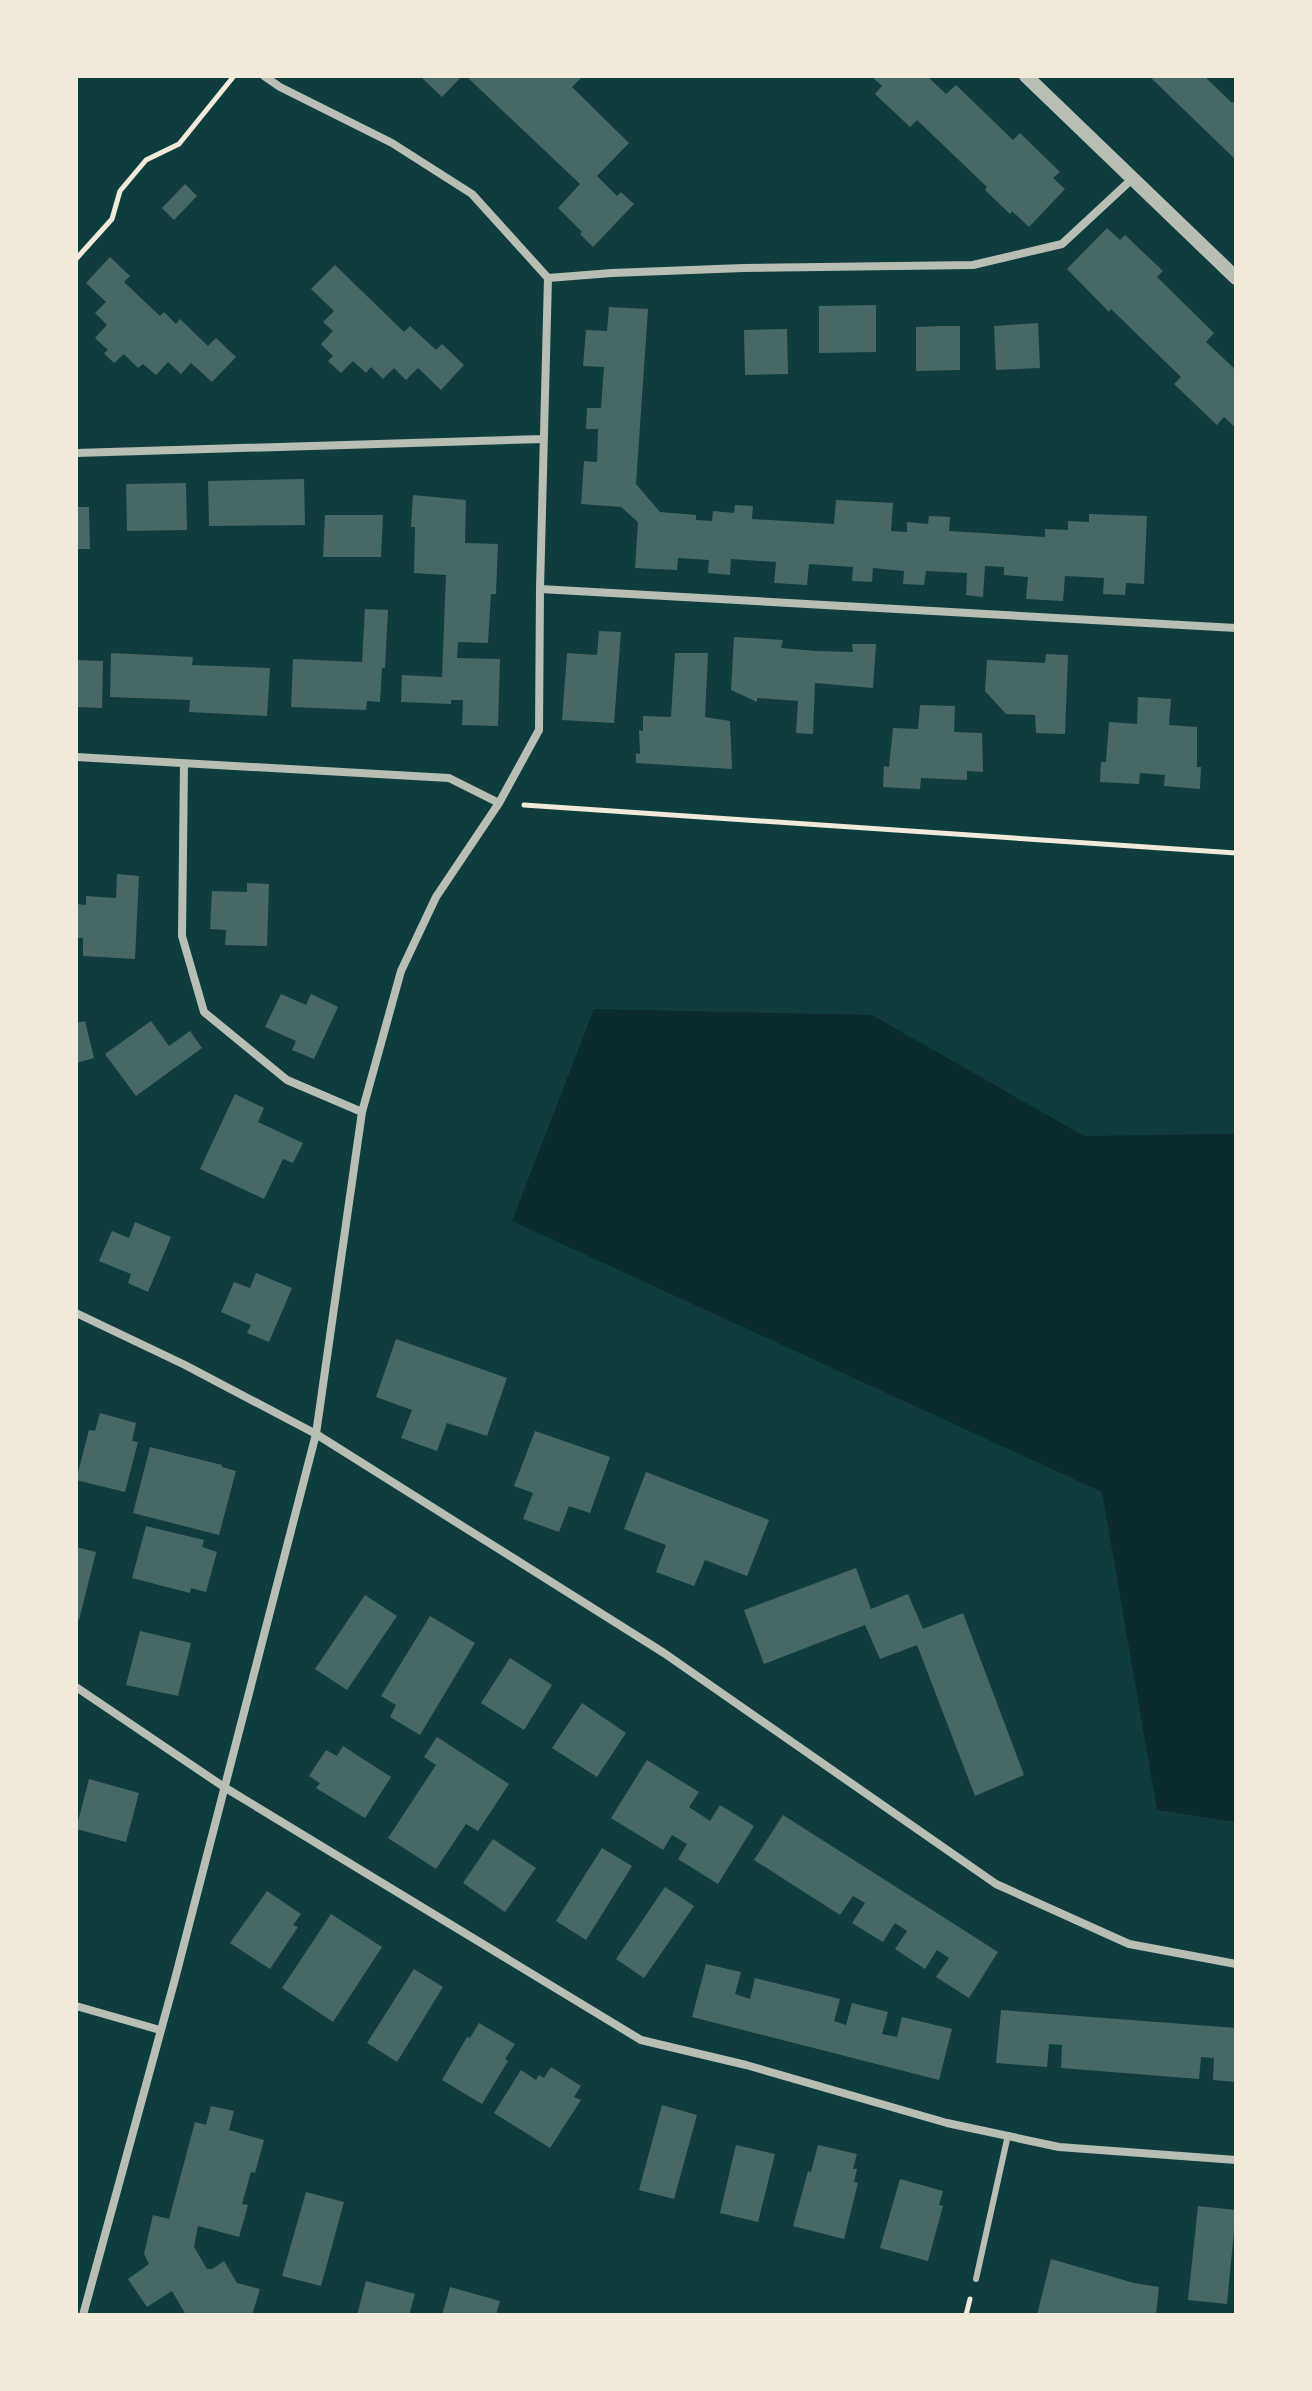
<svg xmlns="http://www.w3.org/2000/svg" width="1312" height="2391" font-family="'Work Sans',sans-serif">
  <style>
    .water { fill: #0a2a2b }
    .building { fill: #486865 }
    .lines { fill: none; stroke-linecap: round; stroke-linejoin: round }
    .path { stroke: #f1e9da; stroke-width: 5 }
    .service { stroke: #b8beb3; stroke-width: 6 }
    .minor { stroke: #b8beb3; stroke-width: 8 }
    .tertiary { stroke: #b8beb3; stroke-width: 14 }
  </style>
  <rect width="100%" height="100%" fill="#0f3d3e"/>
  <path class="water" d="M594,1009L872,1015L1084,1136L1236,1134V1822L1157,1810L1102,1492L512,1221Z"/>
  <path class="building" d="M420,76H462L442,97Z
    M466,76H583L572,87L629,143L597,176L617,196L621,192L634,204L593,247L580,234L582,232L558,208L580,184Z
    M871,76H927L946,94L956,85L1013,140L1020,133L1060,172L1053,178L1065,189L1029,227L1012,211L1010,214L985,190L987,187L917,120L910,127L875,94L882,86Z
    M1149,76H1209L1207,79L1232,103L1236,99V160Z
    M185,184L197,196L174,220L162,208Z
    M1107,228L1120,240L1125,235L1163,271L1157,277L1214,333L1206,342L1236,370V428L1224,417L1217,425L1174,384L1181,377L1111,309L1109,312L1067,269Z
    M110,257L130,276L124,282L160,316L164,312L176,324L180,319L208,346L216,338L236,357L212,382L191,363L181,374L168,362L156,375L143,364L138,368L124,354L114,363L104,353L108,350L95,338L107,325L95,313L106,302L86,283Z
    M335,265L404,332L410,326L436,350L442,344L464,365L441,390L418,368L406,380L394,368L383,379L371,367L366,373L353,361L341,373L328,361L333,356L321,344L333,331L323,322L334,311L311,289Z
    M876,305V352L819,353V306Z
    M609,307L648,309L636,484L660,512L696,515V520L712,521L713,511L734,513L735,505L753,506L752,519L834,524L836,500L893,503L891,531L907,532V522L928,524L929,516L950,517L949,531L1045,537V529L1068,530V521L1089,522V514L1147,516L1144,584L1126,583L1125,595L1103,594L1104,578L1065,576L1063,601L1026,599L1028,577L1004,575V567L985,566L983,597L966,595L967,573L926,571L924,585L903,584L904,571L873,568L872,582L852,581L853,567L809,564L807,585L774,583L776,562L731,559L730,575L708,573L709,560L693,559L678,558L677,570L635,568L638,522L621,507L581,504L584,461L597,462L598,429H586L587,408H601L604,367L583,366L586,330L607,331Z
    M1038,323L1040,368L996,370L994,326Z
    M941,326H960V370L916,371V327Z
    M787,329L788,374L745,375L744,330Z
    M304,479L305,525L209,526L208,481Z
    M186,483L187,530L127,531L126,484Z
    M413,495L466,500L465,543L498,544L496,594H491L488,643L458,642L457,658L500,659L498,726L462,725L463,700H451V704L401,702L402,675L442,677L446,575L414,573L415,527H411Z
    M76,507H89L90,549H76Z
    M325,515H383L381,557H323Z
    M365,609L388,610L385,668H382L380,702L367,701L366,710L291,707L293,659L362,662Z
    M599,631L621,632L614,723L562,720L567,653L597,655Z
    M734,637L783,640L781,648L817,651L853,652L852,644H876L873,688L815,683L813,734L796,733L798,701L757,698V702L731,690Z
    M111,653L193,657L192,665L270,668L267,716L189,712L190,700L110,697Z
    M675,653H708L705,717L730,721L732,769L636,763V753L640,754L639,730L643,731V716L671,717Z
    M1046,654L1068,655L1065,734L1036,733L1035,715L1006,714L985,691L987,660L1045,663Z
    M76,660L103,661L102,708L76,707Z
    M1138,697L1171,699L1169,725L1197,727V767H1201L1200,789L1164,786L1165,775L1152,774L1140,773L1139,784L1100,782L1101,762H1106L1109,722L1137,724Z
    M920,705L955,706L954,732L982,733L983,772L967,771V780L921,778L920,789L883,787L884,766L889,767L893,728L918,729Z
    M117,874L139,876L135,959L83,956V938H76V904L86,905V896L116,898Z
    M247,883L269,884L267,946L225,945L226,930L210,929L212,891L247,892Z
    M281,994L306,1005L311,994L338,1007L314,1059L292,1050L296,1041L265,1027Z
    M85,1021L94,1058L76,1063V1023Z
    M151,1021L169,1046L190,1031L202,1048L136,1096L105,1054Z
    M235,1094L264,1108L258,1122L303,1143L293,1163L283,1159L264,1199L200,1169Z
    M135,1222L171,1237L148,1292L128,1283L131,1274L99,1261L112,1231L129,1238Z
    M256,1273L292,1288L269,1342L247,1333L251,1325L221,1312L234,1282L250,1288Z
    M396,1339L507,1378L487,1436L447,1423L437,1451L401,1438L412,1410L376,1397Z
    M100,1413L136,1423L132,1441L138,1442L125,1492L76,1480L89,1430L95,1431Z
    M535,1431L610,1457L590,1513L569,1506L559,1532L523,1519L533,1493L514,1486Z
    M150,1447L222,1465V1467L236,1471L219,1535L133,1513Z
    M646,1472L769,1520L747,1576L705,1560L694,1586L656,1572L666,1545L624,1529Z
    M146,1526L204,1540L202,1547L217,1552L206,1592L191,1588L190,1593L132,1578Z
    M76,1547L96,1552L79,1620H76Z
    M856,1568L871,1609L908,1594L923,1629L963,1613L1024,1775L975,1796L917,1645L880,1659L865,1625L764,1664L744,1610Z
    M365,1595L397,1616L347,1690L315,1669Z
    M430,1616L475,1643L420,1735L390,1717L396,1705L381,1696Z
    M140,1631L191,1643L178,1696L126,1685Z
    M510,1658L552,1685L524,1730L481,1703Z
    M582,1703L626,1733L597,1777L552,1748Z
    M437,1737L509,1784L478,1831L466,1824L436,1869L388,1838L436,1765L424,1757Z
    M343,1746L391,1777L365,1818L316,1788L320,1783L309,1776L326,1750L337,1756Z
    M647,1760L699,1792L689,1807L710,1821L720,1805L754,1826L718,1884L678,1859L687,1844L672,1835L663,1850L611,1818Z
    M89,1779L139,1793L126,1842L76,1829Z
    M783,1815L998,1952L969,1998L936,1977L949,1958L937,1950L925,1969L895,1949L907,1931L895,1923L883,1942L852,1923L865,1903L853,1896L840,1915L754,1860Z
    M493,1839L536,1868L505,1912L463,1883Z
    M602,1848L632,1866L586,1940L556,1921Z
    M665,1887L694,1906L644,1978L616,1959Z
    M267,1891L301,1914L293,1925L298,1927L270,1969L230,1943Z
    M331,1914L382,1947L333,2022L282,1988Z
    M706,1964L741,1972L735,1994L750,1999L755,1978L840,1999L834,2021L846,2025L852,2003L888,2012L882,2034L897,2037L902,2017L952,2029L939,2080L692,2017Z
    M414,1969L443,1987L397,2062L367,2043Z
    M1001,2010L1236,2028V2082L1213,2080L1214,2058L1201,2057L1199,2079L1061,2068L1062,2045L1049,2044L1047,2067L996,2063Z
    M479,2023L515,2044L505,2059L508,2061L482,2104L442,2080L467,2037L470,2038Z
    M551,2067L581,2086L574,2097L581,2100L550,2148L494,2113L521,2070L536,2080L539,2075L544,2078Z
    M662,2105L697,2115L674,2199L639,2190Z
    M211,2106L234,2111L229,2130L264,2140L255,2173L251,2172L242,2204L248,2205L239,2237L198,2226L194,2247L207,2269H212L224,2261L237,2283L260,2289L252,2315H186L172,2291L147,2307L128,2279L149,2264L144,2254L153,2215L169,2219L195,2122L206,2125Z
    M736,2145L775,2154L758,2222L720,2213Z
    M818,2145L857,2154L853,2169H857L854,2182L858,2183L844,2239L793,2226L808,2171L811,2172Z
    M900,2179L943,2191L939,2205L943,2206L928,2261L880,2248Z
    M306,2192L344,2202L321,2286L282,2276Z
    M1198,2206L1236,2210L1227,2304L1188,2300Z
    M1051,2259L1134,2283L1159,2287L1156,2315H1037Z
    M366,2281L415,2294L409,2315H357Z
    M450,2287L500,2301L496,2315H442Z"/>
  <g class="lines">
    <path class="path" d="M76,259L112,219L120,191L146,160L179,144L234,76
      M524,805L1236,853
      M966,2315L970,2299"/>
    <path class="service" d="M976,2279L1008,2135"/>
    <path class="minor" d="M548,278L612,273L743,268L973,265L1062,244L1131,180
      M76,453L543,439
      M540,589L1236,628
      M76,757L449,778L499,803
      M184,764L182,936L204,1012L287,1080L362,1112
      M76,1313L185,1365L316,1434L664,1653L996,1884L1129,1944L1236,1964
      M76,1687L224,1787L641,2040L746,2065L947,2123L1059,2147L1236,2160
      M76,2006L160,2030
      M83,2315L175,1979L316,1434L362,1112L401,971L436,897L499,803L539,730L540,589L548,278L472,194L392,143L280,87L264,76"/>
    <path class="tertiary" d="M1026,76L1236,278"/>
  </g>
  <rect width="1312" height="2391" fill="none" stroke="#f1e9da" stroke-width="156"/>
</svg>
